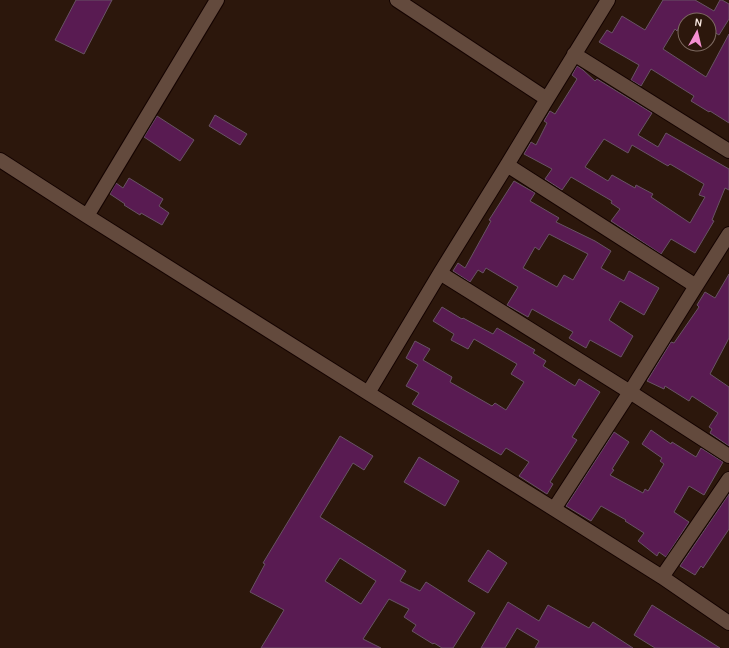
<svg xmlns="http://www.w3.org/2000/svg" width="729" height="648" font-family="Karla,sans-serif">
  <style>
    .building { fill: #591b52; stroke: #685364; fill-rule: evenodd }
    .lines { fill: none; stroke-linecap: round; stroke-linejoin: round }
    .minor-casing { stroke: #140300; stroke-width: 16 }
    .minor { stroke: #634a3d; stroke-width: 14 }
  </style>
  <rect width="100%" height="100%" fill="#2c170c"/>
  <path class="building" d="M76,0H112L84,54L55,40Z
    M663,0H695L714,11L720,0H722L729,4V19L719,35L709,29V20H683L677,31L675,29L663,49L706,77L729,34V123L710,111L709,112L691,101L694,96L651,69L641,86L631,80L639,65L599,42L607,30L612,33L622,16L645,30Z
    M577,66L583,70L595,81L597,79L652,113L638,135L658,147L666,133L729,169V190L725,188L712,220L714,221L695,253L671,239L661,254L611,221L620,209L611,203L612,201L571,177L562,190L545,179L552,169L524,154L531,142L536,145L547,123L544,121L550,111L555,114L577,79L572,75ZM604,139L628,153L632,145L668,166L670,164L704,184L699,195L705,197L690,223L651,197L653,194L636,185L635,188L612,175L608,181L585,167Z
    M215,115L247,134L240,145L209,126Z
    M157,116L194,140L180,161L144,137Z
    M129,178L163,199L159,206L169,213L162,225L141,213L140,215L124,205L125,204L110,194L116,183L123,188Z
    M514,181L535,193L530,201L559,218L556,222L595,241L611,251L601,268L624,281L629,271L659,288L644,315L620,301L609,320L633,336L621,357L590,340L586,348L569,338L573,332L532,309L528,317L507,305L518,287L486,268L483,273L478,270L470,282L453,271L458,263L465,268L491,221L489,220ZM549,234L588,254L573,280L564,275L557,287L523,268L535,247L539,250Z
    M729,274V338L710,374L729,387V446L710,433L712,429L709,427L718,413L692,396L689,401L665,386L664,389L647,381L671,342L674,343L699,307L697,305L705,292L715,298Z
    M442,307L462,319L463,318L493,334L497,328L535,350L533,353L546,361L543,366L575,386L579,379L600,392L572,437L577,440L550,482L553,484L547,494L519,476L529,462L506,448L501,455L412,404L419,393L406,386L418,365L406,358L415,341L430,349L423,360L452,377L450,382L492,406L495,403L506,410L524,382L511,374L517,364L474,339L468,349L451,340L454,334L433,321Z
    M651,430L671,444L672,442L696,457L701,448L723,462L704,495L689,486L674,512L689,522L666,557L659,552L657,556L638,541L644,533L625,521L626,520L601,506L591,521L566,506L614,432L629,442L612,469L614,470L610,475L643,493L645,489L648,491L664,464L660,461L662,458L642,444Z
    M340,436L373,456L364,470L353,463L320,517L406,571L400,581L420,591L426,582L475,613L453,648H442L434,643L433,644L412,631L416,625L404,617L409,609L389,599L363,639L381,648H261L284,610L250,592L265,564L263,563ZM340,558L376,581L361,604L325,581Z
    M419,457L459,481L445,506L404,482Z
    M729,494V529L703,568L701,566L695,575L680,566Z
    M488,550L507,563L488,593L468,581Z
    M508,602L539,621L548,605L589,628L593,622L633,648H535L539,641L517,628L505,648H481Z
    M652,605L720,648H655L634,635Z"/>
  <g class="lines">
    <defs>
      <path id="minor" d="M397,0L547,99
        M574,54L729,151
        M0,160L87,216L368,393L554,509L662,577L729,623
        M507,165L696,286
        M87,216L217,0
        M440,273L630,392L729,456
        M368,393L440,273L507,165L547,99L608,0
        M554,509L630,392L696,286L729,234
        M662,577L729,479"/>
    </defs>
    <use href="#minor" class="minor-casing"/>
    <use href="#minor" class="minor"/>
  </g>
  <g transform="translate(697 32) rotate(8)"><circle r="19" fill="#2c170c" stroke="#7d6a61"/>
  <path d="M0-3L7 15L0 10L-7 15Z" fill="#f590d1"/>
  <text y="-6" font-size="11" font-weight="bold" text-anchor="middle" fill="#f7e7e0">N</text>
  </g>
</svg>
